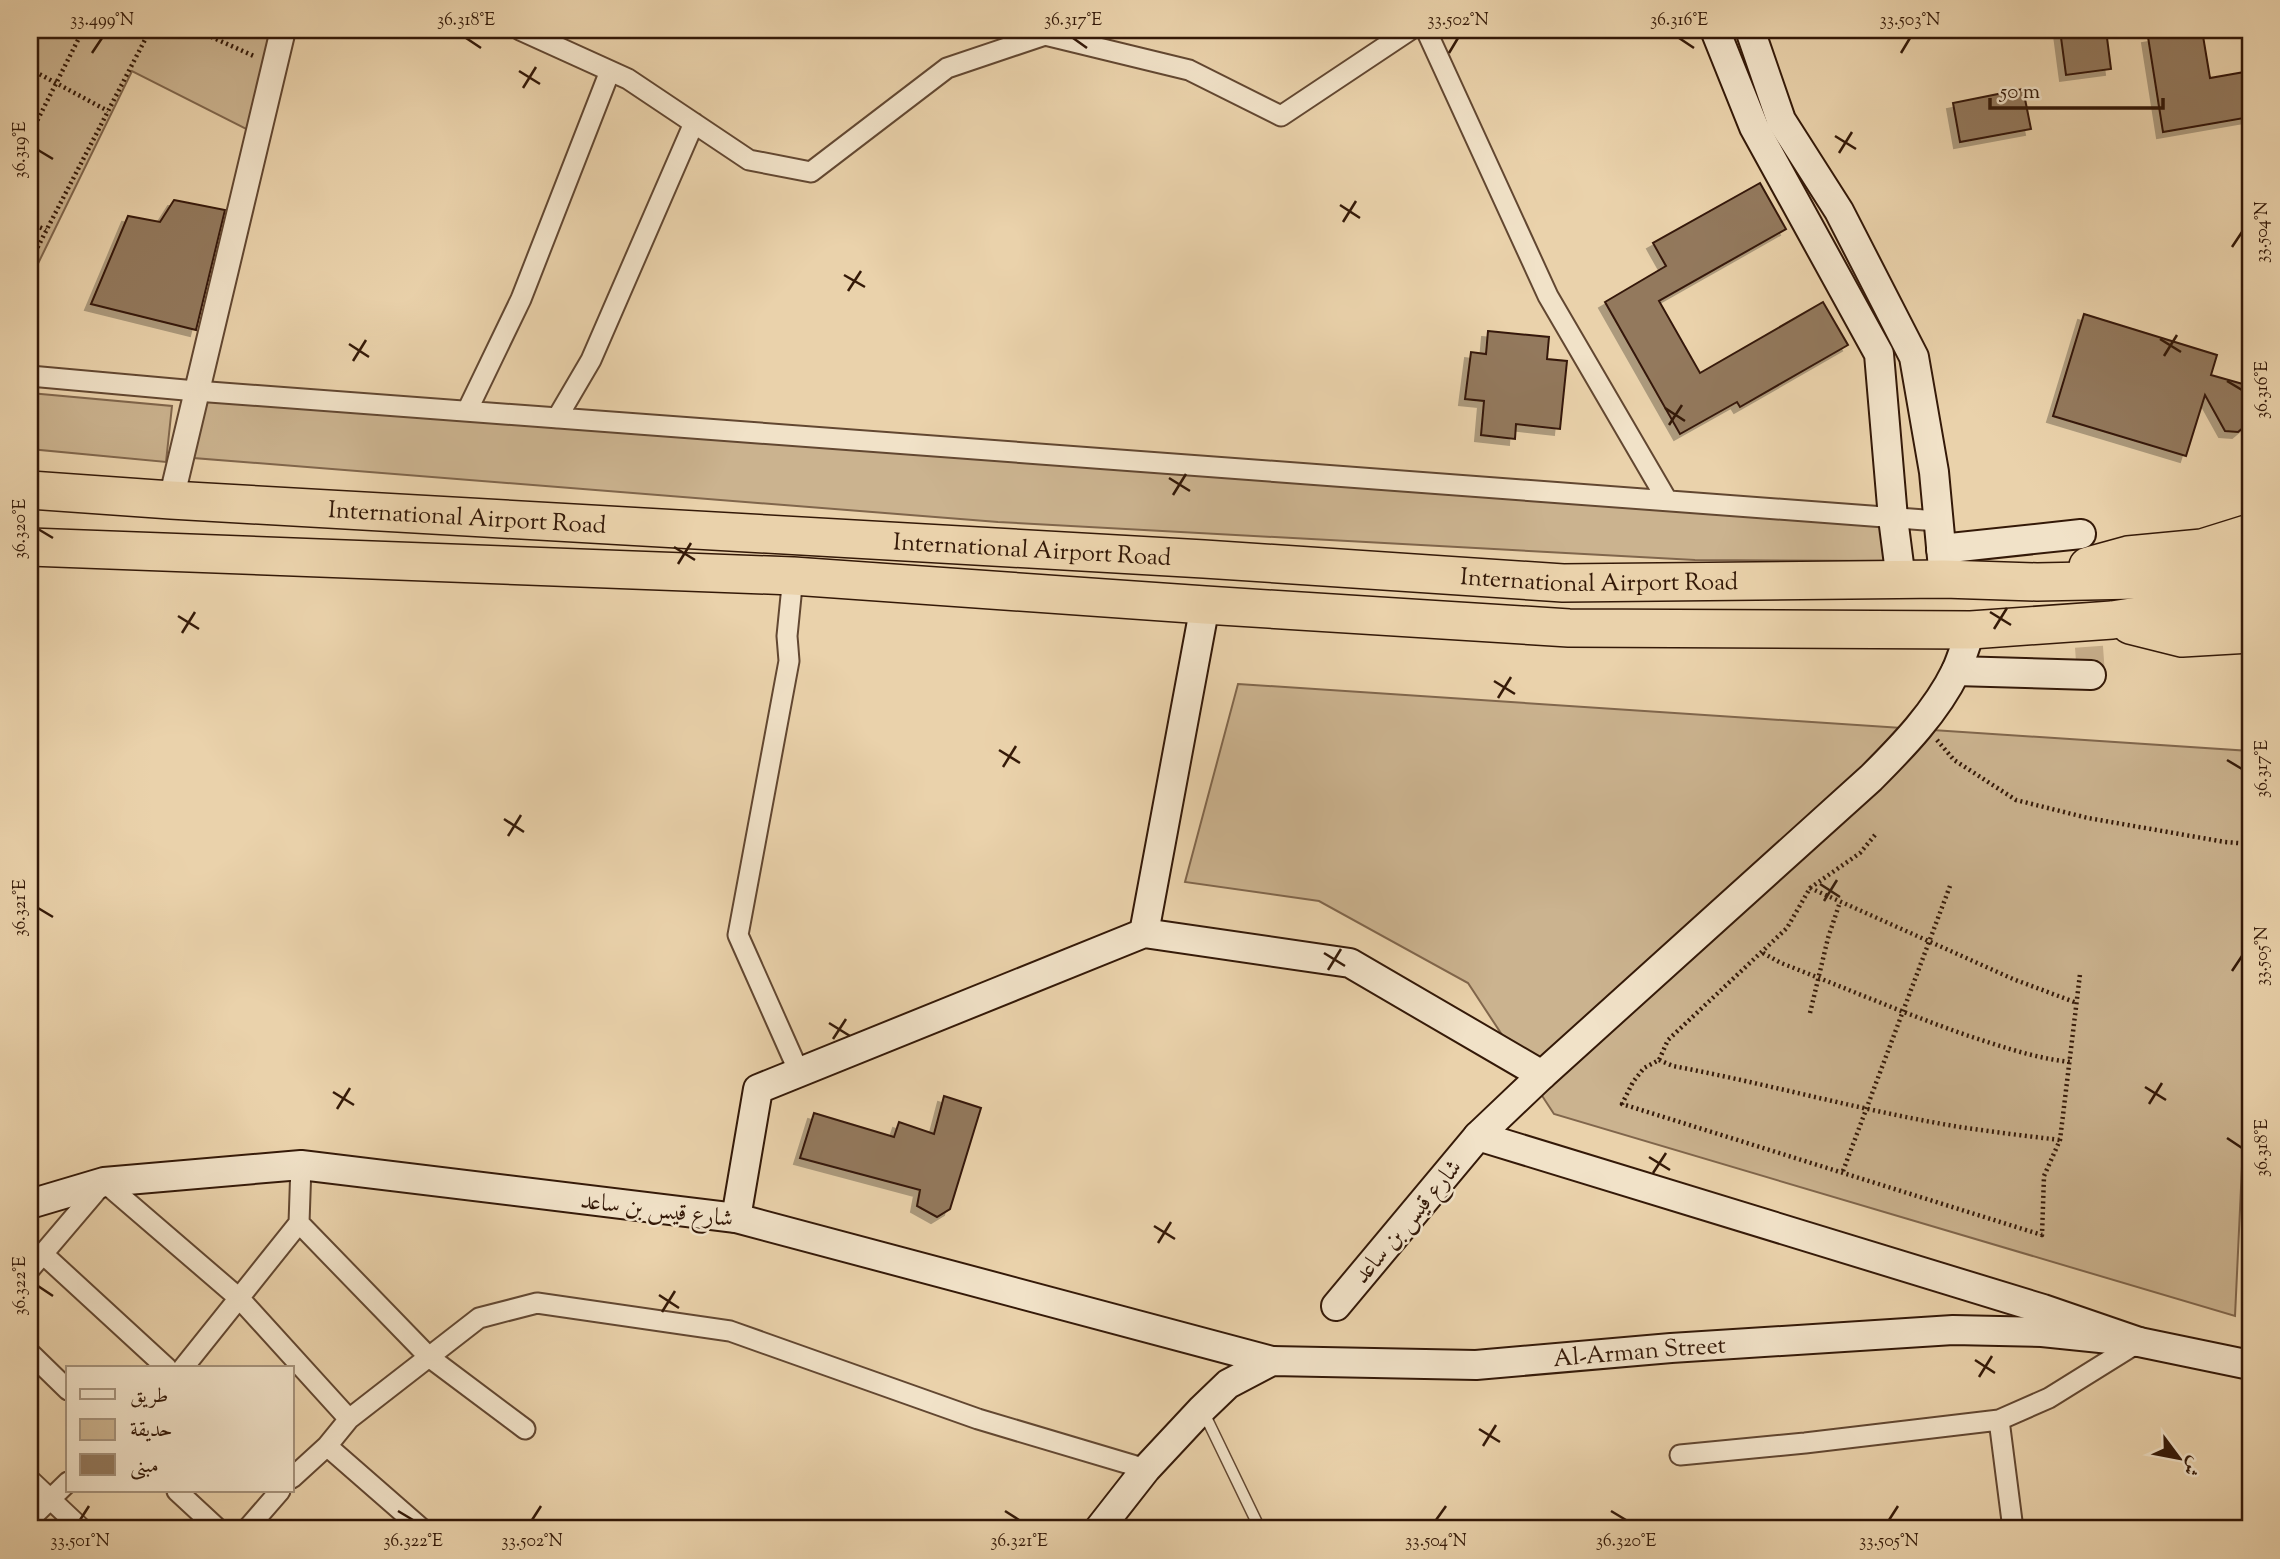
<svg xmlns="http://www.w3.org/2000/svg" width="2280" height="1559" font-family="'Sorts Mill Goudy',Amiri,serif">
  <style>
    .green { fill: #cbb38f; stroke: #80664c; stroke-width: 2 }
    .building { fill: #93795d; stroke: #341908; stroke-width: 2; filter: url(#shadow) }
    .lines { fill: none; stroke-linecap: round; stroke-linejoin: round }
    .secondary-tunnel { stroke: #c6ad8a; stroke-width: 28; stroke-dasharray: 28 14; stroke-linecap: butt }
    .service-casing { stroke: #624731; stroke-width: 13 }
    .minor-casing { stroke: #624731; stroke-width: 23 }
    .tertiary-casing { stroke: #624731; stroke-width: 28 }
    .secondary-casing { stroke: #341908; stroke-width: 32 }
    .motorway-casing { stroke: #341908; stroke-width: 40 }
    .path { stroke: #341908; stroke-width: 4.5; stroke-dasharray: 2 3.5; stroke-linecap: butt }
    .service { stroke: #f1e2c8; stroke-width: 10 }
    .minor { stroke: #f1e2c8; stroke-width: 19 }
    .tertiary { stroke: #f1e2c8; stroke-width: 24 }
    .secondary { stroke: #f1e2c8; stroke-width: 28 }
    .motorway { stroke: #ead2ab; stroke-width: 37 }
    .ticks { fill: none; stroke: #341908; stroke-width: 2.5 }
    .labels { text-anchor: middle; stroke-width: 5; stroke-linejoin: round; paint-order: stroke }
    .street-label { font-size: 24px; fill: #341908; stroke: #f1e2c8 }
    .neatline { fill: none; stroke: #341908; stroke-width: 2.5 }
    .ticks-label { font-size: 18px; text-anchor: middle; fill: #341908 }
  </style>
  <defs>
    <filter id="shadow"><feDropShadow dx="-6" dy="6" stdDeviation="0" flood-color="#0004"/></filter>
  </defs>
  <rect width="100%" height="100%" fill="#ead2ab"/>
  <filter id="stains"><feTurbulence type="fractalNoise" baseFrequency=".00286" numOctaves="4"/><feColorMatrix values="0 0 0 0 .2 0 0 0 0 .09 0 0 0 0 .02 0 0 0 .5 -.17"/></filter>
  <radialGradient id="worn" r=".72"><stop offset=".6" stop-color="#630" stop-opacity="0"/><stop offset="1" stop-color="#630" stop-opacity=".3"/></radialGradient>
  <path class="green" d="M30,30H283L258,135L132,71L30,280Z
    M196,391L1893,518L1897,561L1695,560L998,522L181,457Z
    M30,393L172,406L166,462L30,449Z
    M1238,684L2250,751V996L2235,1316L1554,1114L1468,983L1319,901L1185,882Z"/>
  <path class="building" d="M2060,30H2106L2111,69L2066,75Z
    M2190,30H2202L2210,78L2250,71V117L2163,132L2148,37Z
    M2023,89L2031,129L1960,142L1953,103Z
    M1760,183L1786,229L1659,301L1700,373L1823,302L1848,345L1740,407L1737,402L1680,434L1605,302L1666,266L1653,243Z
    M174,200L225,210L196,330L91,304L128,216L160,222Z
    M2084,314L2217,355L2211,375L2250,386V422L2238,432L2225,431L2205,395L2186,456L2053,416Z
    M1488,331L1549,337L1547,359L1567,361L1560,429L1516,424L1515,439L1481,435L1484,401L1465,399L1471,352L1486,354Z
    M944,1096L981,1108L950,1209L937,1217L917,1206L920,1190L800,1158L814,1113L894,1137L899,1122L934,1134Z"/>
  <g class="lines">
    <path class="secondary-tunnel" d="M2083,563L2091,675"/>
    <defs>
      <path id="service" d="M1204,1413L1260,1529"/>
      <path id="minor" d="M520,30L628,79L749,160L811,172L947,68L1045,35L1189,70L1281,116L1410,30
        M1426,30L1548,296L1667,500
        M30,376L196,391L1938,521
        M467,411L521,299L610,71
        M557,418L591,360L694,123
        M793,576L787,636L789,661L738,935L799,1072
        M299,1223L429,1357L525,1429
        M43,1254L167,1368
        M30,1269L104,1182L240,1299L349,1419
        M30,1353L68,1390
        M183,1368L299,1223L301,1165
        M1999,1420L2013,1529
        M327,1446L422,1529
        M1680,1455L1805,1443L1999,1420L2049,1398L2139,1342
        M292,1478L327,1446L349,1419L479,1318L537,1303L730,1331L978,1419L1146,1469
        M30,1480L82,1529
        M177,1491L218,1529
        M30,1519L68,1482
        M247,1529L280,1491"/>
      <path id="tertiary" d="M171,500L283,30"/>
      <g id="secondary">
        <path d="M1715,30L1754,127L1879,354L1893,518L1901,580"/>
        <path d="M1750,30L1781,120L1839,211L1914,357L1934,472L1944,579"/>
        <path d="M1941,549L2081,534"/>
        <path d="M1956,671L2091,675"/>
        <path d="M1144,933L1205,605"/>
        <path d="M1542,1075L1871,778C1903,746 1936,712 1956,671C1962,658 1966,643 1971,630"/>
        <path d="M30,1204L104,1182L301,1165L736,1218L1272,1361"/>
        <path d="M736,1218L758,1089L1144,933L1350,963L1542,1075L1478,1136L2043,1309L2139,1342"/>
        <path d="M1336,1306L1478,1136"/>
        <path id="s1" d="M1099,1529L1146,1469L1202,1409L1228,1384L1272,1361L1476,1365L1671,1348L1953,1330L2042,1332L2139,1342L2250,1365"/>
      </g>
      <g id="motorway">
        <path id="s2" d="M30,490L171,500L1204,559L1563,583L1944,579L2037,582L2187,579L2250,566"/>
        <path d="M30,547L793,576L1205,605L1569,628L1971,630L2112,620L2250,599"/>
        <path d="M2088,566L2128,555L2202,548L2250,533"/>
        <path d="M2130,625L2182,638L2250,634"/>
      </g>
    </defs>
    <use href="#service" class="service-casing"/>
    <use href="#minor" class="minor-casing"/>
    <use href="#tertiary" class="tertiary-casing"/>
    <use href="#secondary" class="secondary-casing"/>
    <use href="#motorway" class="motorway-casing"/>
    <path class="path" d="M196,30L256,57
      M30,69L108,111
      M30,135L83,30
      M30,223L46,230
      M30,262L150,30
      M1937,740L1954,760L2016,800L2088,818L2225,842L2250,844
      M1875,835L1860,853L1810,888L1787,928L1668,1040L1659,1060L1644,1068L1633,1082L1622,1104L2042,1235L2044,1176L2060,1140L2080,974
      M1810,888L2013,979L2077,1003
      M1763,953L1781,963C1843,987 1903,1013 1966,1035C2000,1046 2034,1058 2070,1062
      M1810,1013L1828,938L1840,902
      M1659,1060L1673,1066C1769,1084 1863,1111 1960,1127C1993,1132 2027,1136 2060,1140
      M1843,1171L1950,886"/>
    <use href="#service" class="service"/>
    <use href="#minor" class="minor"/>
    <use href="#tertiary" class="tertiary"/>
    <use href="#secondary" class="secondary"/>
    <use href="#motorway" class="motorway"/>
  </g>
  <path class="ticks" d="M466,38L481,48M1073,38L1087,48M1679,38L1694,48M92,53L102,38M1449,53L1458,38M1901,53L1910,38M519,71L540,84M523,88L536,67M1835,136L1856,149M38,150L53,159M1839,153L1852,132M1340,205L1360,218M1343,222L1356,201M2232,247L2242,232M844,275L865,287M848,291L861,271M2160,339L2181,352M349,344L369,357M2164,356L2177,335M353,361L366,340M2227,381L2242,390M1665,408L1685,421M1669,425L1682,405M1169,478L1190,491M1173,495L1186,474M38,529L53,538M674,547L695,560M678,564L691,543M1990,612L2011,625M178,616L199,629M1994,629L2007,608M182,633L195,612M1494,681L1515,694M1498,698L1511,677M999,750L1020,763M2227,760L2242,769M1003,767L1016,746M504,819L524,832M508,836L521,815M1820,884L1840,897M1824,901L1837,880M38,908L53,917M1324,953L1345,966M1328,970L1341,949M2232,971L2242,956M829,1023L850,1036M833,1039L846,1019M2145,1087L2166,1100M333,1092L354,1105M2149,1104L2162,1083M337,1109L350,1088M2227,1138L2242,1148M1649,1157L1670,1170M1653,1173L1666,1153M1154,1226L1175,1239M1158,1243L1171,1222M38,1286L53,1296M659,1295L679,1308M662,1312L675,1291M1975,1360L1995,1373M1979,1377L1992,1356M1479,1429L1500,1442M1483,1446L1496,1425M398,1511L413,1520M1005,1511L1019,1520M1611,1511L1626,1520M80,1520L89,1506M532,1520L541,1506M1436,1520L1446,1506M1889,1520L1898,1506"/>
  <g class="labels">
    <g class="street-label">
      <text dy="8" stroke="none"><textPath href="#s2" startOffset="438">International Airport Road</textPath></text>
      <text dy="8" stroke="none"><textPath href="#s2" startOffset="1004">International Airport Road</textPath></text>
      <text dy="8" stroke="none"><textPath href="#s2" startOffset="1572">International Airport Road</textPath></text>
      <text transform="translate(657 1209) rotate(7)" y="8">شارع قيس بن ساعد</text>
      <text transform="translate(1407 1221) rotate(-50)" y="8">شارع قيس بن ساعد</text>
      <text dy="8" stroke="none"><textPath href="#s1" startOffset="612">Al-Arman Street</textPath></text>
    </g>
  </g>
  <rect width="2280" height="1559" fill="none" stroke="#ead2ab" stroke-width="77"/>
  <rect x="66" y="1366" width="228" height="126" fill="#f1e2c8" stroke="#a5927b" stroke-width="2"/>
  <rect x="80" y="1389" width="35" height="10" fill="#f1e2c8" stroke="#a5927b" stroke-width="2"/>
  <text x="130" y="1402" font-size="21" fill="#341908">طريق</text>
  <rect x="80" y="1419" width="35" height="21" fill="#cbb38f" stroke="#a5927b" stroke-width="2"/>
  <text x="130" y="1436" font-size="21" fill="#341908">حديقة</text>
  <rect x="80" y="1454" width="35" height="21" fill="#93795d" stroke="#a5927b" stroke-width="2"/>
  <text x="130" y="1472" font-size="21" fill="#341908">مبنى</text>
  <g transform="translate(2179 1458) rotate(122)" stroke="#f1e2c8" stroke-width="5" paint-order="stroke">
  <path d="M0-5L12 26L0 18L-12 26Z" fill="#341908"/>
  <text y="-10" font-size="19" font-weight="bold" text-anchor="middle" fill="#341908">ش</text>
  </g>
  <path d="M1990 98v10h173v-10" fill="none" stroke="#341908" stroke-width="3.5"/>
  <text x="2000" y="98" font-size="21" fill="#341908" stroke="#f1e2c8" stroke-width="5" paint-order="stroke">50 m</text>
  <rect x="38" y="38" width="2204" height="1482" class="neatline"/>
  <g class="ticks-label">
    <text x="102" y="25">33.499°N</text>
    <text x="466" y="25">36.318°E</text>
    <text x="1073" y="25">36.317°E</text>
    <text x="1458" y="25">33.502°N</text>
    <text x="1679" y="25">36.316°E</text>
    <text x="1910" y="25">33.503°N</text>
    <text transform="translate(19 150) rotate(-90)" y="6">36.319°E</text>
    <text transform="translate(2261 232) rotate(-90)" y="6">33.504°N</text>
    <text transform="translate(2261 390) rotate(-90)" y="6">36.316°E</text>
    <text transform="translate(19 529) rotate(-90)" y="6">36.320°E</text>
    <text transform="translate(2261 769) rotate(-90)" y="6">36.317°E</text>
    <text transform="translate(19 908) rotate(-90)" y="6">36.321°E</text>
    <text transform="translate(2261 956) rotate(-90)" y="6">33.505°N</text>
    <text transform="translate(2261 1148) rotate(-90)" y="6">36.318°E</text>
    <text transform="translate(19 1286) rotate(-90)" y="6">36.322°E</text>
    <text x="80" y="1546">33.501°N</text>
    <text x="413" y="1546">36.322°E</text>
    <text x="532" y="1546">33.502°N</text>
    <text x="1019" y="1546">36.321°E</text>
    <text x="1436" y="1546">33.504°N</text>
    <text x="1626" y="1546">36.320°E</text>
    <text x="1889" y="1546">33.505°N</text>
  </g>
  <rect width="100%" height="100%" filter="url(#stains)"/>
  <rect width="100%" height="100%" fill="url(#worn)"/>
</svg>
